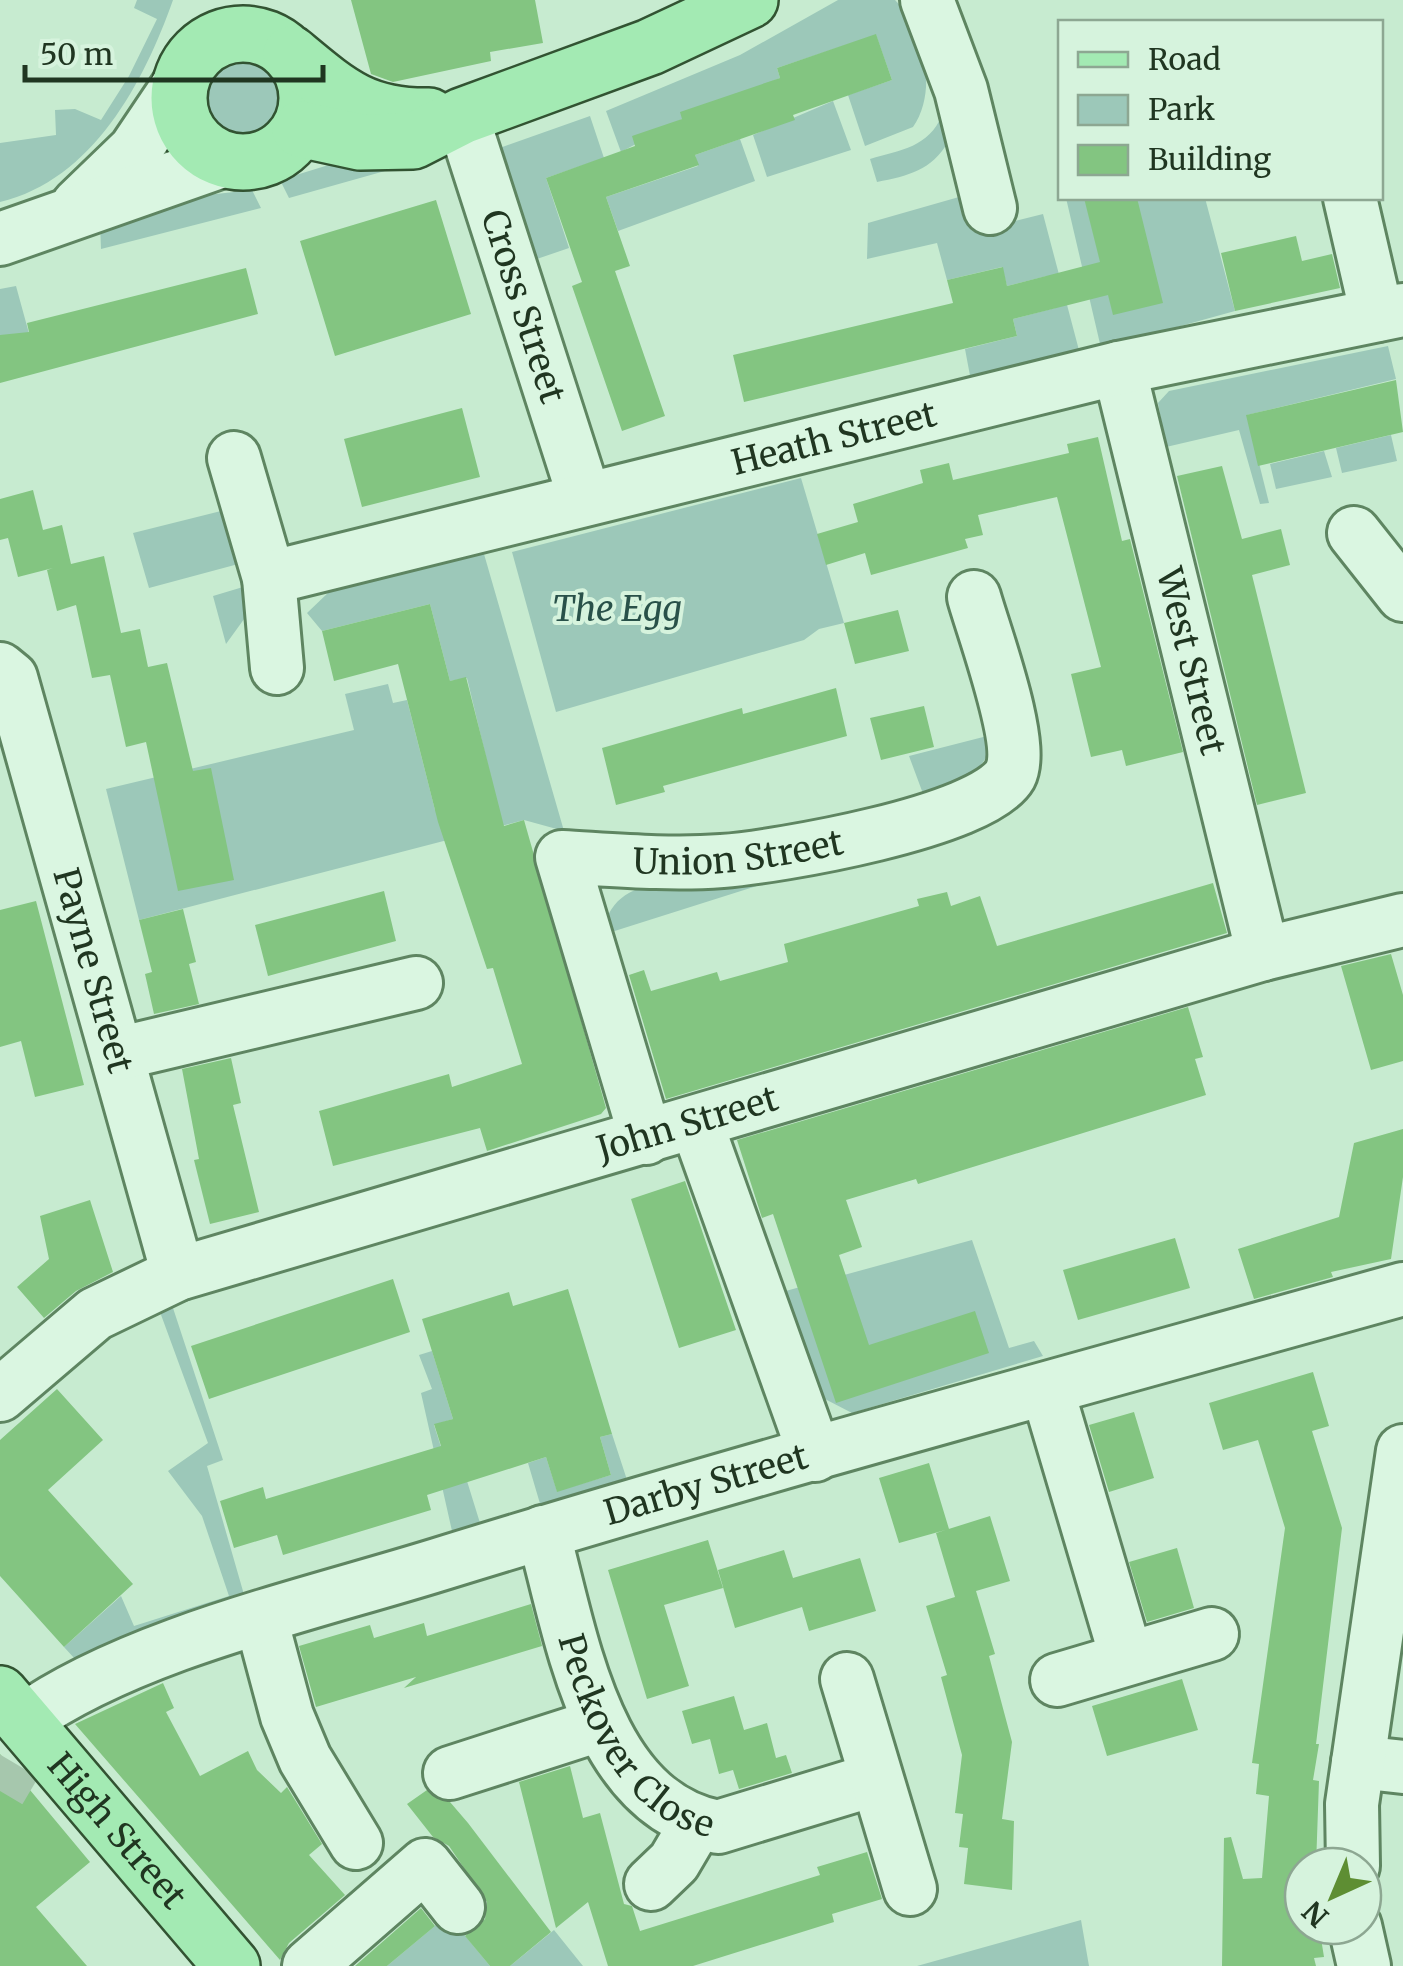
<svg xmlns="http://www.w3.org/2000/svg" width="1403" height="1966" font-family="Merriweather,serif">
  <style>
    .green { fill: #9cc8b9 }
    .building { fill: #83c581 }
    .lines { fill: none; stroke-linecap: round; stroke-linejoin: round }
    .minor-tunnel { stroke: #a6c7ad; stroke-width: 52; stroke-dasharray: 52 26; stroke-linecap: butt }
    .minor-casing { stroke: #5e8561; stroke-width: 58 }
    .major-casing { stroke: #325332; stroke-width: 60 }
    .minor { stroke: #daf6e1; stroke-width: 52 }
    .major { stroke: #a3eab3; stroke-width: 55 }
    .labels { text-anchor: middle; stroke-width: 8; stroke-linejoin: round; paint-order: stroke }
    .street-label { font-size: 35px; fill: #203621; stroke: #d6f3dd }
    .park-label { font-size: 35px; font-style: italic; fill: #295149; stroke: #d6f3dd }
  </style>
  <rect width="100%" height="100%" fill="#c7ebd0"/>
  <path class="green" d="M137,0H173C144,82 93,180 0,202V143L56,135L55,110L75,109L101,120L129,76L157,19L134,8Z
    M838,0H895C925,30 938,92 913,127L865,146L848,95L892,80L876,35L777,68L780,78L682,119L621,152L606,111L740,55Z
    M193 100a49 49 0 1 1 98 0a49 49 0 1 1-98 0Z
    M833,101L851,150L767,177L753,135Z
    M942,115L948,142C932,170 908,176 877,182L870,159C901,150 929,147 942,115Z
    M590,116L604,158L546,178L569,248L531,261L494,150Z
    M740,139L755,181L618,231L606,197L698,166L695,155Z
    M335,163L392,169L289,198L280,180Z
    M252,190L261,208L101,249L100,222L198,196Z
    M966,195L986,228L1043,214L1080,354L971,381L965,349L1017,336L1013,319L1055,308L1047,276L1007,286L1002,267L947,280L937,243L867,259L868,223Z
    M1066,198H1205L1235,311L1101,348Z
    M16,286L36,359L0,368V289Z
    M1388,346L1396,379L1247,415L1269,503L1260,504L1239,430L1166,447L1158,403L1169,391Z
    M1391,435L1397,461L1342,473L1336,448Z
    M1324,451L1332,477L1276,489L1270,464Z
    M801,478L844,623L819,629L804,640L556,712L512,552Z
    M225,510L242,563L149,588L133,533Z
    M484,554L564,831L524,820L139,920L106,789L354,730L345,694L388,684L393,703L407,700L435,810L495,795L467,678L450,681L430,604L322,631L307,613L330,591Z
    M243,587L247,615L226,644L213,596Z
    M995,734C986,775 959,783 925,799L909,756Z
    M661,883L763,884L602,935C608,901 628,888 661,883Z
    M972,1240L1009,1348L1034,1341L1043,1356L852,1413L823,1398L782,1292Z
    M173,1308L223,1460L207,1466L247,1605L75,1659L64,1647L121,1596L134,1626L229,1596L202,1516L168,1471L208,1443L160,1312Z
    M432,1351L453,1419L434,1425L453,1485L467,1481L480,1523L452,1531L421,1393L432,1389L419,1355Z
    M612,1434L628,1483L541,1507L528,1463L546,1457L557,1491L611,1475L600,1437Z
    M448,1915L490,1966H387Z
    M1081,1920L1089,1966H917Z
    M554,1930L583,1966H510Z"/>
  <path class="building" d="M351,0H535L543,43L490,52L491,61L393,82L371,74Z
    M876,34L892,80L793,115L795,120L695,155L699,165L606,197L630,266L615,271L665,416L622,431L572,286L582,282L546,178L635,146L632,136L682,119L680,112L780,78L777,68Z
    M1084,198H1137L1163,303L1113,315L1108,295L1013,319L1017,336L744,402L733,355L953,303L947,280L1003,267L1007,286L1100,262Z
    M436,200L471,314L335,356L300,241Z
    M1296,236L1302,261L1332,254L1340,288L1235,311L1221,253Z
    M246,268L258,314L0,383V335L29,332L27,323Z
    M1396,380L1403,432L1258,466L1246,415Z
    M462,408L480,477L362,507L344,439Z
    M1098,437L1122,541L1130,539L1183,752L1126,766L1122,750L1091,757L1071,674L1101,667L1057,497L978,515L983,535L965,539L968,548L871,575L865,553L826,565L817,534L858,522L853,504L923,483L920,470L949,463L953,480L1069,453L1067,444Z
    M1222,466L1242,539L1281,529L1290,565L1252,575L1306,793L1257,805L1177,476Z
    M33,490L43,530L62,525L71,564L104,556L121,633L140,629L148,667L167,663L193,771L211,768L234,880L178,891L146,742L126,747L110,675L92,678L76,605L57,611L47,570L53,568L18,577L8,538L0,540V499Z
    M430,604L450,681L466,677L504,826L524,820L606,1108L601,1114L487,1151L480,1128L333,1166L319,1111L449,1074L452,1087L522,1064L493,968L487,969L438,822L398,664L334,681L322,631Z
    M898,610L909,651L855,664L844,623Z
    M836,688L847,736L663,786L665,792L616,805L602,748L742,708L743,714Z
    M924,706L934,747L881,760L870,718Z
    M1213,883L1227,933L666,1099L629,975L644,970L651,991L717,972L720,981L788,962L784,944L919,906L917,899L947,892L951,906L980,896L997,946Z
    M384,891L396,941L268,976L255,925Z
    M36,901L84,1085L35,1097L21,1041L0,1047V910Z
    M183,909L196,962L189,964L199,1004L154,1014L145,974L152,972L139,920Z
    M1391,954L1403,995V1061L1371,1070L1341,966Z
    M1188,1007L1203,1057L1195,1059L1206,1095L918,1184L916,1179L846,1200L862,1247L839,1255L869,1345L975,1311L989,1353L836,1403L773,1214L762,1218L737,1140Z
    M231,1058L241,1103L233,1105L259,1212L210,1224L194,1160L199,1159L182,1069Z
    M1403,1129V1177L1391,1259L1331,1272L1333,1277L1254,1299L1238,1249L1339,1217L1354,1143Z
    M685,1181L736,1330L679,1348L631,1199Z
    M90,1200L113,1272L76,1291L44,1318L17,1287L49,1259L40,1216Z
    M1175,1238L1190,1288L1078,1320L1063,1270Z
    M393,1279L410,1332L209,1399L191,1346Z
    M568,1289L612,1434L600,1437L611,1475L557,1492L546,1457L427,1495L431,1510L283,1555L277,1535L234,1548L220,1501L263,1487L266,1499L441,1446L434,1424L453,1419L422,1319L509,1292L513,1306Z
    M1313,1372L1329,1426L1312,1431L1342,1528L1316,1744H1319L1313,1780L1319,1781L1316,1866H1303V1926H1319L1324,1957L1314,1958L1316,1966H1222L1224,1838L1231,1837L1243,1879L1262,1878L1269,1796L1256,1794L1259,1764L1252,1763L1285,1528L1258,1440L1223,1450L1209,1403Z
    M57,1389L103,1440L48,1490L133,1584L64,1647L0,1576V1440Z
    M1134,1412L1154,1478L1109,1492L1089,1425Z
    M929,1463L949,1529L899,1543L879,1478Z
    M990,1516L1010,1581L976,1591L995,1654L989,1656L1012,1742L1002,1819L1014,1821L1012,1890L964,1884L968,1848L959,1847L963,1814L955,1813L962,1755L941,1677L947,1675L926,1606L955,1597L936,1533Z
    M708,1540L723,1588L664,1605L689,1686L647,1699L608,1570Z
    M1177,1548L1194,1608L1147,1622L1129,1562Z
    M784,1550L793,1578L860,1558L876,1611L809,1631L802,1607L735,1628L718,1570Z
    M531,1604L542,1646L404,1688L416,1677L316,1707L299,1646L370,1625L374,1638L424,1623L427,1636Z
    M1182,1679L1198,1730L1107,1756L1092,1706Z
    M163,1683L174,1708L166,1712L200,1776L248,1751L257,1770L281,1793L287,1787L322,1844L309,1855L345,1895L289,1943L280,1960L75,1724Z
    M734,1696L744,1730L767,1723L776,1758L786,1755L792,1773L739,1789L733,1770L719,1774L710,1739L692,1744L682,1711Z
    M0,1754L90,1862L36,1907L87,1966H0Z
    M570,1766L583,1818L600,1813L624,1904L632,1906L640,1931L820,1875L817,1867L867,1852L882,1899L832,1914L834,1922L693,1966H608L588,1902L556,1928L519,1782Z
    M427,1790L450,1802L468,1823L551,1932L510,1966H490L465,1936L485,1919L487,1902L449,1846L433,1837L407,1804Z
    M421,1908L435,1926L387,1966H355Z"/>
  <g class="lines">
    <path class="minor-tunnel" d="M0,1791L16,1764"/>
    <defs>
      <g id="minor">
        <path d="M927,0L961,90L990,208"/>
        <path id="s1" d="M462,116L585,499"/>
        <path d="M1350,198L1377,315"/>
        <path d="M78,205L135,150L178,86"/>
        <path d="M0,239L225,160"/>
        <path id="s2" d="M1119,368L1263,954"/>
        <path d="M234,458L269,578L277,668"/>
        <path d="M1354,533L1403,595"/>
        <path id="s3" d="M269,578L1119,368L1403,310"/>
        <path id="s4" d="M0,669L11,678L178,1274"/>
        <path d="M117,1054L416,983"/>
        <path d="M696,1122L815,1455"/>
        <path id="s5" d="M646,1138L562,857C615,860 669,865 722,861C776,857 983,822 1010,775C1026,744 984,633 974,597"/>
        <path d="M1047,1389L1126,1656"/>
        <path id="s6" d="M0,1395L95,1314L178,1274L1263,954L1403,920"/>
        <path id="s7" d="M543,1532C571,1632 594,1804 718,1827L876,1779"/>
        <path d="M261,1619L287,1716L305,1759L356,1843"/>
        <path d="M847,1679L910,1889"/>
        <path d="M1057,1680L1212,1634"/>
        <path id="s8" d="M23,1721C131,1644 308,1605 437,1565C757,1466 1081,1379 1403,1289"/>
        <path d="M1358,1762L1403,1767"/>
        <path d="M450,1773L599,1725"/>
        <path d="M1353,1866L1352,1804L1403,1451"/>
        <path d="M651,1884L674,1862L697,1823"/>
        <path d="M1355,1926L1364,1966"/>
        <path d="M309,1966L425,1865L458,1907"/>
      </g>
      <g id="major">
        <circle cx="243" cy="98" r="64"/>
        <path d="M291,54C339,94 364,117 429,116"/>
        <path d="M300,129L360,142L413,141L462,116L650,47L750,0"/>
        <path id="s9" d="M0,1694L232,1966"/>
      </g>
    </defs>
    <use href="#minor" class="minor-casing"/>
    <use href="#major" class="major-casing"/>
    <use href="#minor" class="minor"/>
    <use href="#major" class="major"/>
  </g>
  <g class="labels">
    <g class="street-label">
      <text dy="12" stroke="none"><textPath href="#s1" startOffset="200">Cross Street</textPath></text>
      <text dy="12" stroke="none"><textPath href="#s3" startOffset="582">Heath Street</textPath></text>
      <text dy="12" stroke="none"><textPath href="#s2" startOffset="302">West Street</textPath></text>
      <text dy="12" stroke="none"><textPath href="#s5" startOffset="470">Union Street</textPath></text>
      <text dy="12" stroke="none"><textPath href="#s4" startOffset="318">Payne Street</textPath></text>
      <text dy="12" stroke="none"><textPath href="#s6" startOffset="748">John Street</textPath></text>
      <text dy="12" stroke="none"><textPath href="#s8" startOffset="725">Darby Street</textPath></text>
      <text dy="12" stroke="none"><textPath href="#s7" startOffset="232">Peckover Close</textPath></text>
      <text dy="12" stroke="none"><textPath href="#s9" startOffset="180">High Street</textPath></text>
    </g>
    <g class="park-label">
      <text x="617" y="621">The Egg</text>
    </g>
  </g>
  <rect x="1058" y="20" width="325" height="180" fill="#d6f3dd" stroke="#8da792" stroke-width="2.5"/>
  <rect x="1078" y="52" width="50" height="15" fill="#a3eab3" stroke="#8da792" stroke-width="2.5"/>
  <text x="1148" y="70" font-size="30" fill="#203621">Road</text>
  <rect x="1078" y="95" width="50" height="30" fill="#9cc8b9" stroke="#8da792" stroke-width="2.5"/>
  <text x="1148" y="120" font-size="30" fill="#203621">Park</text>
  <rect x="1078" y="145" width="50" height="30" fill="#83c581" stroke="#8da792" stroke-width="2.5"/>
  <text x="1148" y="170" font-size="30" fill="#203621">Building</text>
  <g transform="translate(1333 1896) rotate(224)"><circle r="48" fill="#d6f3dd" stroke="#8da792" stroke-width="2.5"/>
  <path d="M0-8L18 38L0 25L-18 38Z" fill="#5e8e33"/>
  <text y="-15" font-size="28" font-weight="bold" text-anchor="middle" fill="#203621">N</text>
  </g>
  <path d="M25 65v15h298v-15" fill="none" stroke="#203621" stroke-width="5"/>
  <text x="40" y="65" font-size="30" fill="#203621" stroke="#d6f3dd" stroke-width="8" paint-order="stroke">50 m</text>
</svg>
